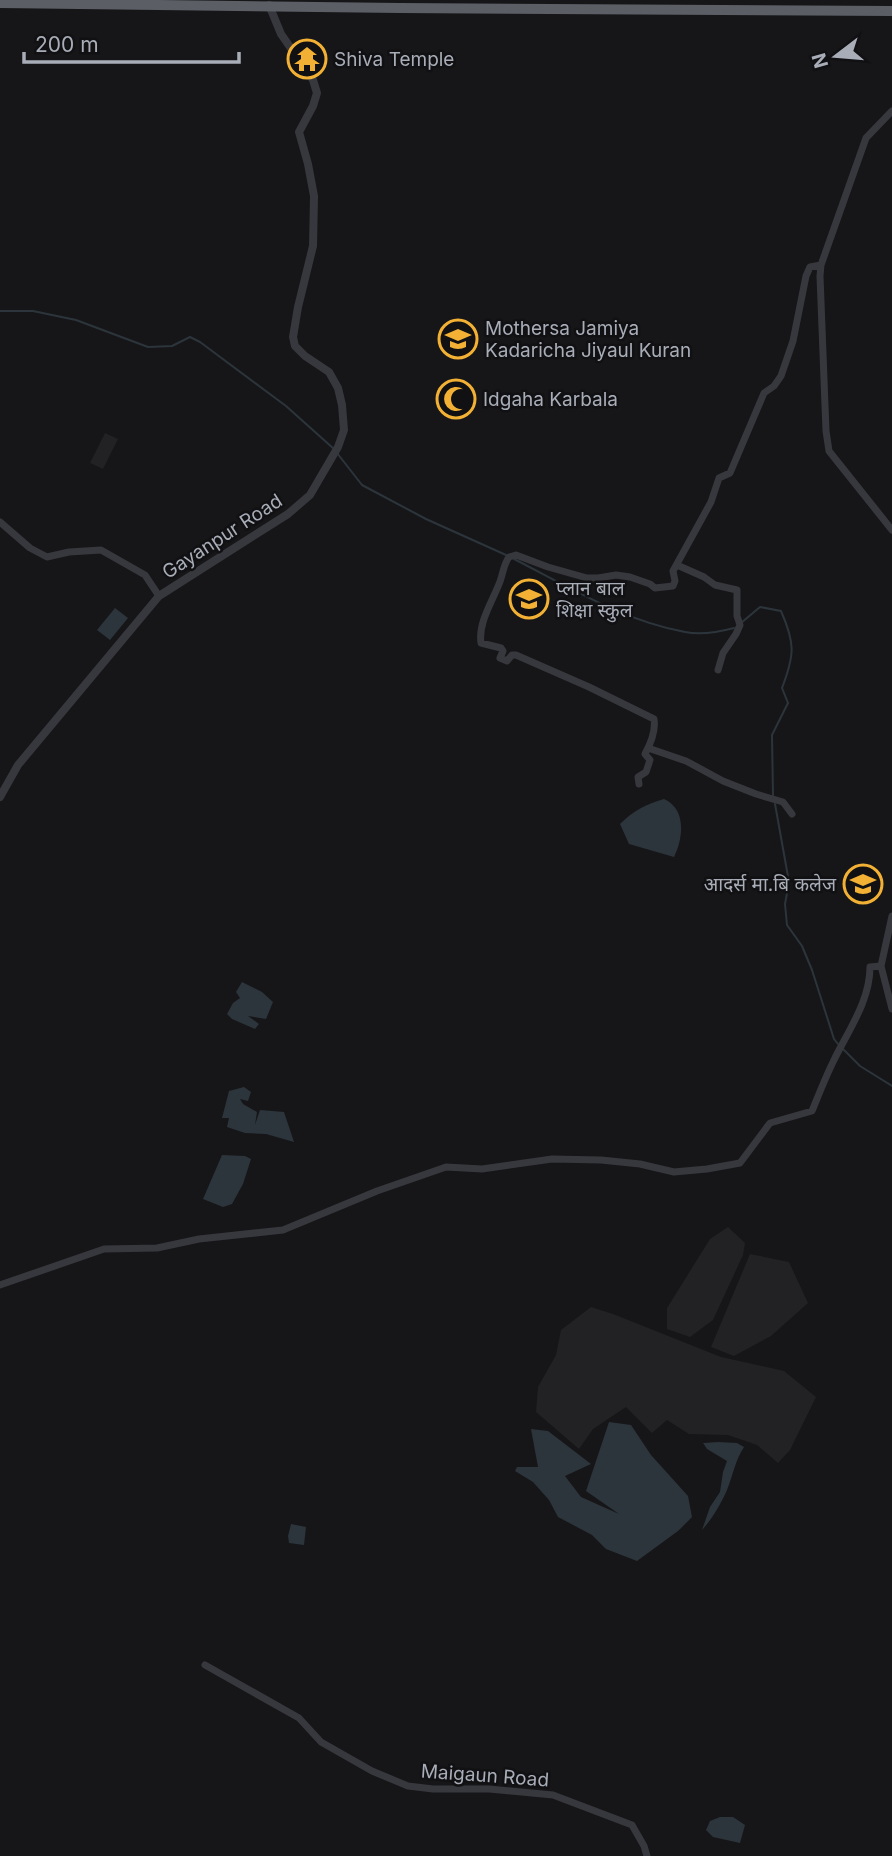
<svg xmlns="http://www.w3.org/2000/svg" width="892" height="1856" font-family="Inter,'Noto Sans Devanagari',sans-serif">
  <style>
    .built { fill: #222225 }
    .water { fill: #2c353c }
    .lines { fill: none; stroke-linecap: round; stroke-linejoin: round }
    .stream { stroke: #2c353c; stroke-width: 2 }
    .minor { stroke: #37383d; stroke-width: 7 }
    .tertiary { stroke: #37383d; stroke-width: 8 }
    .trunk { stroke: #5b5e65; stroke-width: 10 }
    .labels { text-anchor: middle; stroke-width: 5; stroke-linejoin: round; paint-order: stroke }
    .poi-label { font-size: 19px; fill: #a8adb8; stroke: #111113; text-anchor: start }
    .street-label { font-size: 19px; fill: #a8adb8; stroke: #111113 }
  </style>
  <rect width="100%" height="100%" fill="#161618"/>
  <path class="built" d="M105,433L118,439L103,469L90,463Z
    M728,1227L745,1243L743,1255L713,1320L690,1337L667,1329V1308L710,1239Z
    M750,1254L789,1262L808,1303L771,1336L734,1356L711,1347Z
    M591,1307L613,1314L721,1357L784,1371L816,1397L790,1450L778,1463L757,1445L728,1435L689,1434L667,1420L652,1433L626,1407L593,1429L579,1449L536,1412L538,1387L556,1355L561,1330Z"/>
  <path class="water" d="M115,608L128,618L110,640L97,630Z
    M664,799C687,809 683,839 674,857L629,844L620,824C633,811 646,804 664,799Z
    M242,982L262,992L273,1002L266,1019L248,1016L259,1024L255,1029L232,1019L227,1014L233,1003L240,998L236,992Z
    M244,1087L251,1092L248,1101L240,1099L243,1104L257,1112L255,1125L260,1110L284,1112L294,1142L266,1134L245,1133L227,1127L229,1118H222L229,1091Z
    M222,1155L245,1156L251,1159L243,1184L232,1204L223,1207L203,1199Z
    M609,1422L631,1425L651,1455L688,1496L692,1517L678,1531L637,1561L606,1549L592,1535L558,1517L549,1500L533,1482L515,1471L517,1467H538L531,1429L548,1431L591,1464L565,1476L581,1497L619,1514L586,1491Z
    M718,1442L737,1443L744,1447C735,1461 733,1475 727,1490C721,1504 712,1519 702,1530L710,1507L720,1492L723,1472L727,1461L707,1449L703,1443Z
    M291,1524L306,1527L304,1545L289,1543L288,1536Z
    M720,1817H733L745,1825L740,1843L713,1837L706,1830L710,1821Z"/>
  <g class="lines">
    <path class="stream" d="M0,311H33L76,320L148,347L172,346L190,337L200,342L286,406L334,449
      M337,453L362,485L426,519L506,555
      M514,559C569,587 624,621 685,632C700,635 719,632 734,628
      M741,623L760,607L781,611C795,643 795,654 782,688L788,703L772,735L773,795
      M775,804L789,882L785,904L787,925L802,946L812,970L834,1039L838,1044
      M842,1048L860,1066L892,1086"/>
    <path class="minor" d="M892,111L866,138L821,265L820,276L826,431L829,451L892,530
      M0,522L30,548L47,557L69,552L101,550L145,575L159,596
      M677,565L704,577L715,585L737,590V616L740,625L736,634L723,653L718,670
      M648,748L686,761L723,781L756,794L783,802L792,814
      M639,784L638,777L646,772L650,760L645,754C651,743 656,731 654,719L589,687L516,655H512L507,661L500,658L503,651L501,648L481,643C478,623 492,602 499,584C503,575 503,565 509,557L516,555L548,567L587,578H598L616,575L630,577L650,584L655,588L673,586L675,581L673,571L711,502L719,478L730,473L764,393L774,386L781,376L793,341L806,276L810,267L821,265
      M892,916L881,966L892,1009
      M0,1285L104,1249L157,1248L199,1239L283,1230L377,1191L446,1167L482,1169L552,1159L601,1160L640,1164L674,1172L707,1169L740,1163L770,1123L812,1111C819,1094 826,1076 834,1060C848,1031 870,1001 870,967L881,966
      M205,1665L299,1718L321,1742L372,1771L408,1786L433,1789H489L553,1795L632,1825L644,1846L647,1856"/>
    <path class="tertiary" d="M0,797L18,765L159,596L288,514L310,495L338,447L344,430L342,405L338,388L329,372L305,356L295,346L293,337L298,307L313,246L314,196L308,164L299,132L313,106L317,93L313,80L281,34L269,5"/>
    <path class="trunk" d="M0,3L400,8L892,11"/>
  </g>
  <defs>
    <symbol id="temple-ring" viewBox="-11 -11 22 22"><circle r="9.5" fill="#111113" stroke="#f2b134" stroke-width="1.5"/><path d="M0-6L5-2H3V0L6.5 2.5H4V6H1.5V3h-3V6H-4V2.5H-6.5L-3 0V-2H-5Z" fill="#f2b134"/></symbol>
    <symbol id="school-ring" viewBox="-11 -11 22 22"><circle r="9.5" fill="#111113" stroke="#f2b134" stroke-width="1.5"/><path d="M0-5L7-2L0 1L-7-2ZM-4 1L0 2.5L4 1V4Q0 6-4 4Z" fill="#f2b134"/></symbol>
    <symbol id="mosque-ring" viewBox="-11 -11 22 22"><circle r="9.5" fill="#111113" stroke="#f2b134" stroke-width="1.5"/><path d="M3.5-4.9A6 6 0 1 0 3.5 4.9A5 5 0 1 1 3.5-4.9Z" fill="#f2b134"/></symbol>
  </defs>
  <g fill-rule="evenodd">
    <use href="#temple-ring" x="285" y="37" width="44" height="44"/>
    <use href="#school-ring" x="436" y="317" width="44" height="44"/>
    <use href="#mosque-ring" x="434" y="377" width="44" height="44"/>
    <use href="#school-ring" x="507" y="577" width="44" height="44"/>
    <use href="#school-ring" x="841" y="862" width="44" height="44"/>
  </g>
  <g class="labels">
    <g class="poi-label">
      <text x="334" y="66">Shiva Temple</text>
      <text x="485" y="335">Mothersa Jamiya<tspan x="485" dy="22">Kadaricha Jiyaul Kuran</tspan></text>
      <text x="483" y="406">Idgaha Karbala</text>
      <text x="556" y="595">प्लान बाल<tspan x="556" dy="22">शिक्षा स्कुल</tspan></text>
      <text x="836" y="891" text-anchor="end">आदर्स मा.बि कलेज</text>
    </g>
    <g class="street-label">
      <text transform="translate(222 536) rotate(-33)" y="7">Gayanpur Road</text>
      <text transform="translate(485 1775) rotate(4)" y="7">Maigaun Road</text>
    </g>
  </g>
  <g transform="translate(836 56) rotate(254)" stroke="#111113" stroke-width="5" paint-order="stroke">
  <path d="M0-5L12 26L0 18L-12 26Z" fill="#a8adb8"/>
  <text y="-10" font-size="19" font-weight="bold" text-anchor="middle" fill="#a8adb8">N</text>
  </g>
  <path d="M24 52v10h215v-10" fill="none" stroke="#a8adb8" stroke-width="3.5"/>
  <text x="35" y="52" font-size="21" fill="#a8adb8" stroke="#111113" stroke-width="5" paint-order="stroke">200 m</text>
</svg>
